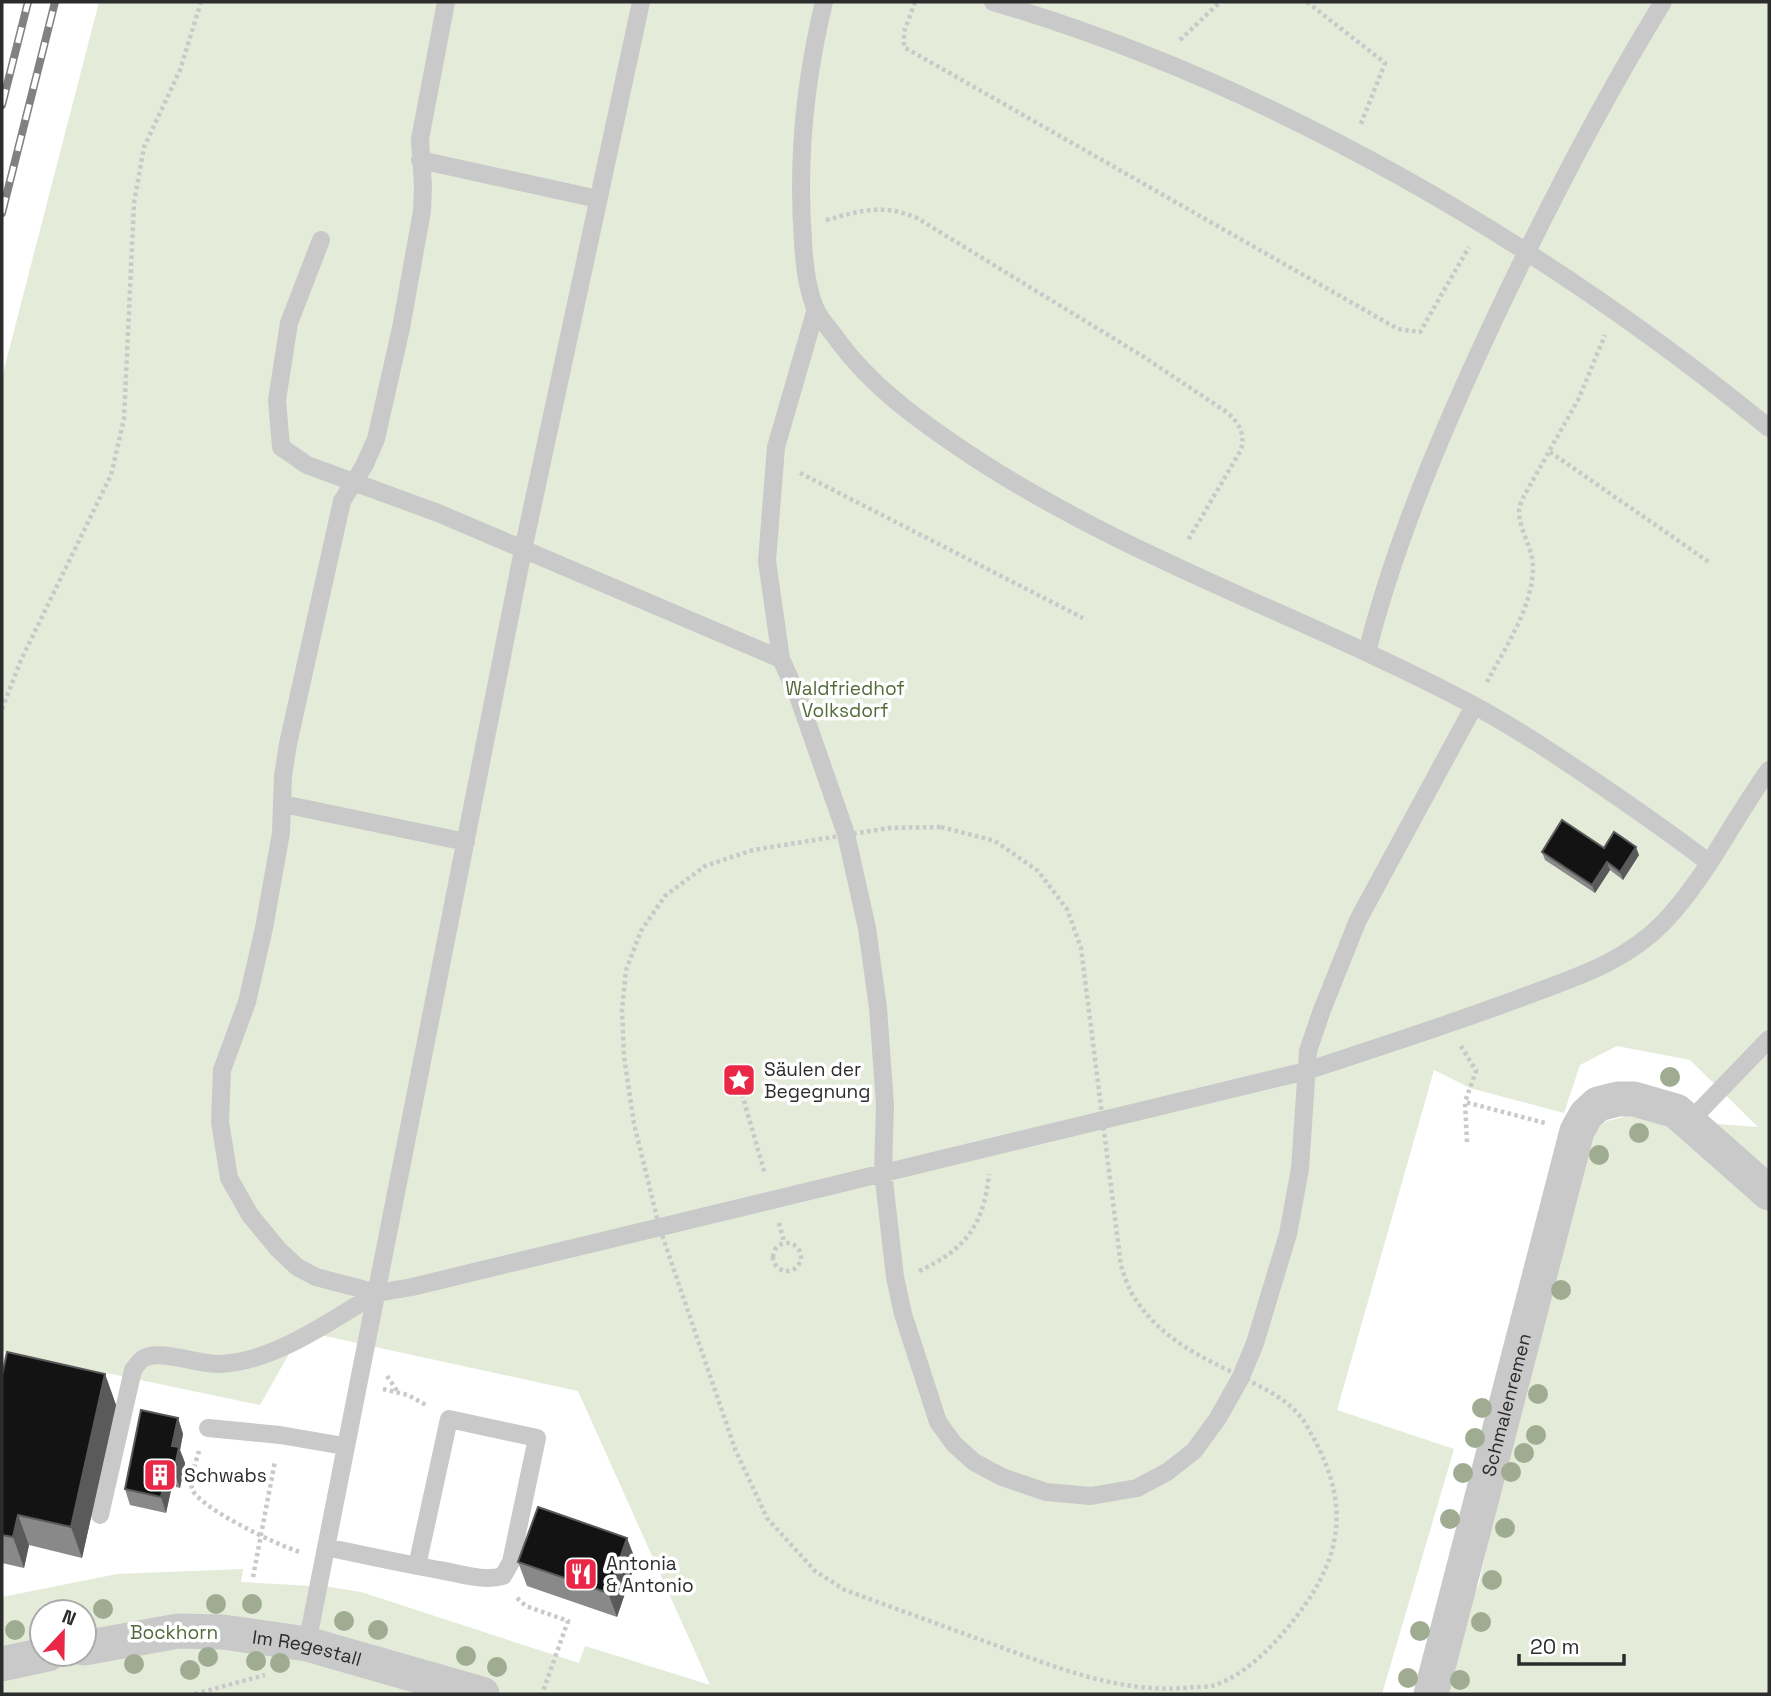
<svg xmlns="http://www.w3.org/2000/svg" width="1771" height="1696" font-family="'Space Grotesk',sans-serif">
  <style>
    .green { fill: #e4ebd9; fill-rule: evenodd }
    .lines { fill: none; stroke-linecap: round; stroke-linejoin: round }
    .path { stroke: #c9c9c9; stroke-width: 4.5; stroke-dasharray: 3.5 3.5; stroke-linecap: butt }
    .service { stroke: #c9c9c9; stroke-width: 18 }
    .minor { stroke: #c9c9c9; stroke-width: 35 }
    .rail-casing { stroke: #818181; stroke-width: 8 }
    .rail { stroke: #fff; stroke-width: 5; stroke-dasharray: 16; stroke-linecap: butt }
    .tree { fill: #a0ac92 }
    .wall { fill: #898989 }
    .shaded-wall { fill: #5a5a5a }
    .building { fill: #131313; stroke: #5a5a5a; stroke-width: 2 }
    .labels { text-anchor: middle; stroke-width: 7; stroke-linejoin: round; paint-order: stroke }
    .park-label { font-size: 19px; fill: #536939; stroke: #fff }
    .poi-label { font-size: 19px; fill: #2c2c2c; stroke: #fff; text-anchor: start }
    .street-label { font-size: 19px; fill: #2c2c2c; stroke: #fff }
  </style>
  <rect width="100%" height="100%" fill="#fff"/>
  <path class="green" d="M99,2H1769V1694H1423L1479,1584L1526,1368L1580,1143L1607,1121L1641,1113L1689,1122L1758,1127L1690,1060L1617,1046L1580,1065L1564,1113L1470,1088L1434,1070L1337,1410L1454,1449L1382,1694H2V1597L117,1574L243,1569L241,1582L330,1587L361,1592L579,1663L585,1646L710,1685L578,1391L302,1331L260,1405L2,1351V377ZM42,1612H84V1654H42Z"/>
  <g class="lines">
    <path class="path" d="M915,2L904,32V47L1398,329L1420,332L1469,247
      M1307,2L1385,63L1360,126
      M1180,40L1220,2
      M826,220C861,211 882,203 917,218L1144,357L1228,413C1240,425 1245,433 1241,450L1187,542
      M1550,452L1709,562
      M800,473L1083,618
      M1487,682C1505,648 1531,610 1533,570C1534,549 1519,531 1519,511C1519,507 1522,500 1524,496L1579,398L1605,335
      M2,709L21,660L111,475L124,419L134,203L144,147L180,70L201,2
      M941,827L995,841L1038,871L1067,909L1081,948L1121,1266C1125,1277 1129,1291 1136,1300C1162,1340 1205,1359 1246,1379C1267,1390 1292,1402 1305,1423C1340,1481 1350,1531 1314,1591C1294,1624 1253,1673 1215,1685C1209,1687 1201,1687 1194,1687C1121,1696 1051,1665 984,1641C938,1624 891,1607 845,1590L815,1571L767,1518L735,1449L659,1226L634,1124L624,1056L622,1010L626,970L641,931L665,896L705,866L753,850L889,828Z
      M1461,1046L1476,1071L1465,1102
      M725 1080a14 14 0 1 1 28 0a14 14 0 1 1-28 0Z
      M742,1094L765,1174
      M1467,1142L1465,1102L1545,1123
      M779,1223L784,1242
      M773 1257a14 14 0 1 1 28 0a14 14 0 1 1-28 0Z
      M919,1271C965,1250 984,1225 989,1174
      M387,1376L398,1392
      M383,1389L408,1395L426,1405
      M199,1451C196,1462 189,1479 192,1489C199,1508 279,1546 300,1552
      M253,1577L275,1461
      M517,1598L526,1606L568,1621L542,1694
      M195,1694L265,1675"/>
    <path class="service" d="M446,2L420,139L423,186L422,211L401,328L376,439L364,466L342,501L288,744L283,776L281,833L264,928L247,1002L222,1070L220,1122L229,1178L250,1215L278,1249L297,1267L316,1277L377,1293L412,1287L1306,1071C1379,1047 1451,1024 1523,997C1573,978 1624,963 1663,923C1705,880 1733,819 1769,770
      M824,2C805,80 797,161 803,241C804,262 807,288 815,308C820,320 832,331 839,342C871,385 913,416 957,446C1116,555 1304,615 1473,705C1516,728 1556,755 1596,782C1634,808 1672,834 1708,862
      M993,2C1272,84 1545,245 1769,428
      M420,160L598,199
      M321,240L289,323L277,400L281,447L307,465L438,513L781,659
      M816,309L776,447L767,561L781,659L798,696L846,834L867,928L878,1008L885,1105L883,1172L895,1277L903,1314L938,1422L954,1444L974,1462L1002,1477L1046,1492L1091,1496L1137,1488L1167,1472L1194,1451L1218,1418L1241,1377L1255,1343L1288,1234L1300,1169L1308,1051L1322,1010L1358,920L1474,706
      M1367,652C1396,538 1444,427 1494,320C1545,212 1600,104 1663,2
      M283,804L466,842
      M1689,1122L1769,1039
      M208,1428L280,1435L344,1446
      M100,1515L133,1370C136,1366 140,1360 144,1358C160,1349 200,1365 220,1364C274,1362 332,1320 377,1293
      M326,1547C363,1555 401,1563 439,1570C459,1573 483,1582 503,1576L511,1562L537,1438L449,1419L417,1566
      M307,1644L523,550L641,2"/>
    <g class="minor">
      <path id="s1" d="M84,1648L178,1631L223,1632L307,1644L482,1694"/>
      <path d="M2,1664L48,1654"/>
      <path id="s2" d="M1431,1694L1577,1131L1586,1115L1598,1104L1618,1099H1634L1676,1111L1769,1193"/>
    </g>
    <defs>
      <path id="rail" d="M2,105L28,2
        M2,213L55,2"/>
    </defs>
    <use href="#rail" class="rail-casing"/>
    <use href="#rail" class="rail"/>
  </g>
  <g class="tree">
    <circle cx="1670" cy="1077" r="10"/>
    <circle cx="1639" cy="1133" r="10"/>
    <circle cx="1599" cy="1155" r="10"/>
    <circle cx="1561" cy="1290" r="10"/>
    <circle cx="1538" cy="1394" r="10"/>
    <circle cx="1482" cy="1408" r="10"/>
    <circle cx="1536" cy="1435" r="10"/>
    <circle cx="1475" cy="1438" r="10"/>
    <circle cx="1524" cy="1453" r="10"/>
    <circle cx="1511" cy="1472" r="10"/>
    <circle cx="1463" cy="1473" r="10"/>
    <circle cx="1450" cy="1519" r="10"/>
    <circle cx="1505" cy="1528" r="10"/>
    <circle cx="1492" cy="1580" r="10"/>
    <circle cx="216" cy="1604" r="10"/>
    <circle cx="252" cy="1604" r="10"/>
    <circle cx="103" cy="1609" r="10"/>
    <circle cx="344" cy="1621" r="10"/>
    <circle cx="1481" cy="1622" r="10"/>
    <circle cx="15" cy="1630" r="10"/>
    <circle cx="378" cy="1630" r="10"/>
    <circle cx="1420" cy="1631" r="10"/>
    <circle cx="466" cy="1656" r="10"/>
    <circle cx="208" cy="1657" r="10"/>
    <circle cx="256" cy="1661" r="10"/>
    <circle cx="280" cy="1663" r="10"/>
    <circle cx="134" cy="1664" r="10"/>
    <circle cx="497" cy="1667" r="10"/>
    <circle cx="190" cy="1670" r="10"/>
    <circle cx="1408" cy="1678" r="10"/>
    <circle cx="1460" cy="1680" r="10"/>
  </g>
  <path class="wall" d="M1604,848L1639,855L1623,880L1610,870L1595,893L1545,860L1542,852Z
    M105,1374L116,1405L82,1558L29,1545L24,1568L2,1563V1376Z
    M178,1418L183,1434L180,1450L185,1463L180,1488L172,1486L166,1513L130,1505L125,1489Z
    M636,1561L617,1617L527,1586L518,1562Z"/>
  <path class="shaded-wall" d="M1636,847L1639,855L1623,880L1620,872Z
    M1607,862L1610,870L1595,893L1592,885Z
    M105,1374L116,1405L82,1558L71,1527Z
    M178,1418L183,1434L180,1450L185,1463L180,1488L174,1472L172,1446Z
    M167,1470L172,1486L166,1513L161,1497Z
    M18,1515L29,1545L24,1568L13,1537Z
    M627,1538L636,1561L617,1617L608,1593Z"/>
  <path class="building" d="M1562,820L1604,848L1614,832L1636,847L1620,872L1607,862L1592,885L1542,852Z
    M7,1352L105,1374L71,1527L18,1515L13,1537L2,1535V1376Z
    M141,1410L178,1418L172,1446L179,1447L174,1472L167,1470L161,1497L125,1489Z
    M538,1507L627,1538L608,1593L518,1562Z"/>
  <defs>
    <symbol id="sight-square" viewBox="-11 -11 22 22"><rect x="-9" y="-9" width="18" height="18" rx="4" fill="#ea2746" stroke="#fff"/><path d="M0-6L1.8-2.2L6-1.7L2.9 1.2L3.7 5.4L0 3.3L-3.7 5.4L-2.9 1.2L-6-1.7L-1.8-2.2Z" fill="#fff"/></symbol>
    <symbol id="building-square" viewBox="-11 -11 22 22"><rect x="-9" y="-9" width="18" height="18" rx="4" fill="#ea2746" stroke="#fff"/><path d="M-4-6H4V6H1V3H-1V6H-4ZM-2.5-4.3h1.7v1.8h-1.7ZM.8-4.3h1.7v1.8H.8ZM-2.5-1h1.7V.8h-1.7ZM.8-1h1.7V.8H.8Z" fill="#fff"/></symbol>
    <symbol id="restaurant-square" viewBox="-11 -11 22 22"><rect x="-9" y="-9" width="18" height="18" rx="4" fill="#ea2746" stroke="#fff"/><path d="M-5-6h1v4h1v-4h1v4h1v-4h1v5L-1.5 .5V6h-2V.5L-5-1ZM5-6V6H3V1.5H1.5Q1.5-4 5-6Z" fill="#fff"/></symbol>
  </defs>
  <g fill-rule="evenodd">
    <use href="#sight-square" x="720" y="1061" width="38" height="38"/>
    <use href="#building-square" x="141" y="1456" width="38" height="38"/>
    <use href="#restaurant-square" x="562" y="1555" width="38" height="38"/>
  </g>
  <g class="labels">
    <g class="park-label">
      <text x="845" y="695">Waldfriedhof<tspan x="845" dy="22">Volksdorf</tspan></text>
      <text x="174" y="1639">Bockhorn</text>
    </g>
    <g class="poi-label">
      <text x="764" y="1076">Säulen der<tspan x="764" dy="22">Begegnung</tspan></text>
      <text x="184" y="1482">Schwabs</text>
      <text x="606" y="1570">Antonia<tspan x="606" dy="22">&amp; Antonio</tspan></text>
    </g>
    <g class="street-label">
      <text dy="7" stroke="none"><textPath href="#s2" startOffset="299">Schmalenremen</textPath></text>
      <text dy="7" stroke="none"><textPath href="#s1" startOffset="226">Im Regestall</textPath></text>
    </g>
  </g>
  <rect width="1771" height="1696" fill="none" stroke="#2c2c2c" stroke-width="7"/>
  <g transform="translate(63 1633) rotate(22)"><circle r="33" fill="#ffffff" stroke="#ababab" stroke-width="2"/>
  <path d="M0-5L12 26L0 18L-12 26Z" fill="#ea2746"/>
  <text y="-10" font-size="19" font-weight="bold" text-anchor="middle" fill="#2c2c2c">N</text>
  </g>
  <path d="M1519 1654v10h105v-10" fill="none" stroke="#2c2c2c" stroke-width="3.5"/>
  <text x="1530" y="1654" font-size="21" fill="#2c2c2c" stroke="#ffffff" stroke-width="5" paint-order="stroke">20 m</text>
</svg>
